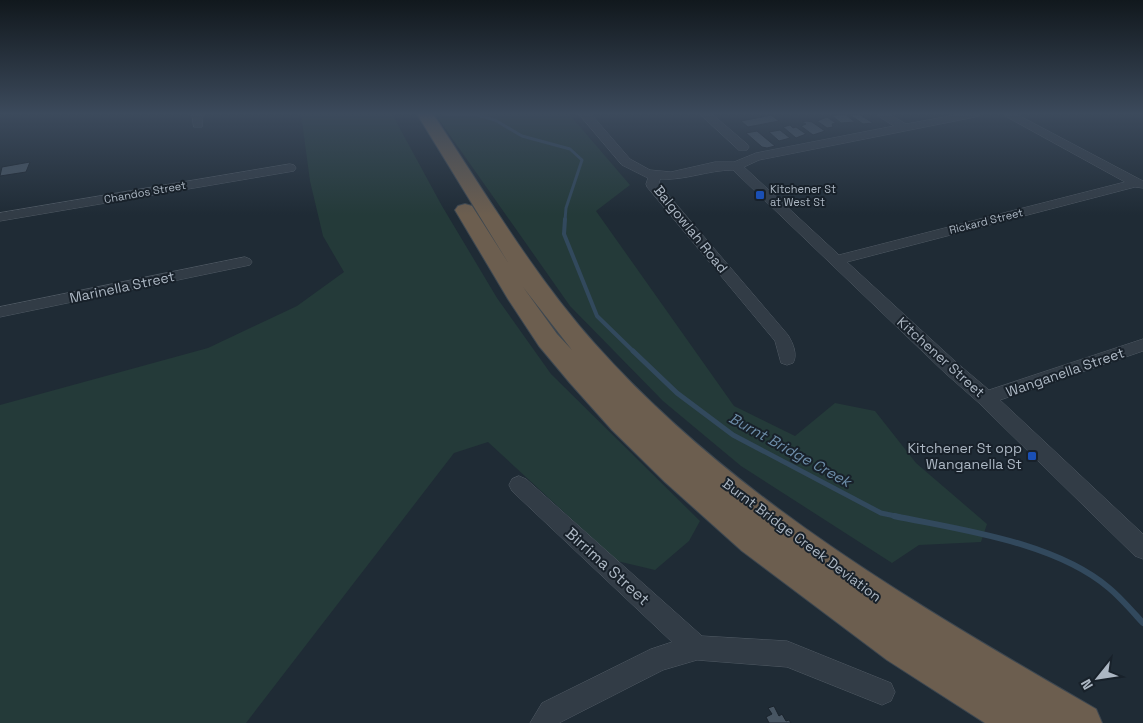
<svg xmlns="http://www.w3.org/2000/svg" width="1143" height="723" font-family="'Space Grotesk',sans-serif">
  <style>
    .green { fill: #243a39 }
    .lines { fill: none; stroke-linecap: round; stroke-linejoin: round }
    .stream-far3 { stroke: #32495d; stroke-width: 3 }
    .stream-far2 { stroke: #32495d; stroke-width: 4 }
    .stream-far1 { stroke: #32495d; stroke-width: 5 }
    .stream { stroke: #32495d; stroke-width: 6 }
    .building { fill: #475562; stroke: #1a232c }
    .minor-casing { stroke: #505a64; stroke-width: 1 }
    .highway-casing { stroke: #3d4750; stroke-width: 2 }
    .minor { fill: #323c46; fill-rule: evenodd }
    .highway { fill: #6c5e4f; fill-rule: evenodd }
    .transit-dot { fill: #1a4fb4; stroke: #18212a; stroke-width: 2 }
    .labels { text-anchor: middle; stroke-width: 4; stroke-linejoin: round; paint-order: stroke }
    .far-poi-label { font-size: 11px; fill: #acb7c3; stroke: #18212a; text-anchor: start }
    .far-street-label { font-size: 11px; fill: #acb7c3; stroke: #18212a }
    .street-label { font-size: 14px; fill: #acb7c3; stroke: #18212a }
    .poi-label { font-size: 14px; fill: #acb7c3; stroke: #18212a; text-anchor: end }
    .water-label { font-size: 15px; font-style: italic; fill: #6c8ca8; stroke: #18212a }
    .near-street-label { font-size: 16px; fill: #acb7c3; stroke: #18212a }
  </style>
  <rect width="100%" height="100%" fill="#1f2b35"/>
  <path class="green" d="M301,114H392L442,206L497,298L551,374L700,521L689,541L655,570L617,561L488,442L454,453L246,723H0V405L208,348L297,306L344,272L323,236L310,181Z
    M435,114H569L630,185L596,211L734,406L795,436L835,403L875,411L916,463L987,524L981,542L919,545L892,563L741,466L663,401L570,306Z"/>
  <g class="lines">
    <path class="stream-far3" d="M446,114L477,115L495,120L522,136L570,149L582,160L566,208L565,220"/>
    <path class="stream-far2" d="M565,219L564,234L597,316L634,352"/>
    <path class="stream-far1" d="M633,351L677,393L733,435L881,513L900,517"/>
    <path class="stream" d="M894,516C961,530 1055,542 1109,588C1121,598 1132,611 1143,623"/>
  </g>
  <path class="building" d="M859,114L873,123L863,124L850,115Z
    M771,115L779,121L748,127L741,121Z
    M837,115H846L855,122L841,123L832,116Z
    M827,117L836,123L832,124L833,127L827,128L817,121Z
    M807,121L812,122L825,131L813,135L801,126L806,124L802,122Z
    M790,125L793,128L796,127L806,134L796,138L783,127Z
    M780,130L790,138L779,141L769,132Z
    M757,131L775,146L767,148L762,147L746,133Z
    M30,162L26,172L0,176L2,167Z
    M774,706L779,716L782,714L786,721L789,720L791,723H769L766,717L772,714L768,708Z"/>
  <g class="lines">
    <defs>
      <path id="minor" d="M192,114H203L202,127H194Z
        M579,114H591L630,159L650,170L671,172L715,162H734L756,153L894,126L878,116L877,114H889L906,124L961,114H980L979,116L975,117L759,160L744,167L839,255L1125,182L1005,116L1004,114H1016L1143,181V188L1135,187L847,262L957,363L989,390L1143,339V351L1000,400L1143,534V559L1135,556L979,403L945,373L733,170C708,170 684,181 660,179L659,184L788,335C793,343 798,355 793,363L787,365L781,363L775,341L647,187L646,184L648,178L622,165Z
        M700,114H712L747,144L749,147L747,150H739Z
        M290,164L294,165L296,168L294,171L0,221V213Z
        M245,257L250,259L252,262L250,265L0,317V307Z
        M519,476L526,479L702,636L787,641L891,683L895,692L891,701L882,705L787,667L697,660L663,670L559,723H530L542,703L651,649L672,642L512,491L509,485L512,479Z"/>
      <path id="highway" d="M417,114H433C485,192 532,273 595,344C733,499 918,606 1096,709L1102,723H985L887,660L742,551L665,482L612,430L570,383L539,346L508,299L455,210L458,206L465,204L472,206L509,264ZM523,287L572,350L557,334Z"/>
    </defs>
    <use href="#minor" class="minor-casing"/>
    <use href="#highway" class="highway-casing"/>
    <use href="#minor" class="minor"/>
    <use href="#highway" class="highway"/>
  </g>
  <linearGradient id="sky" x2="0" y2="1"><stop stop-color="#11181d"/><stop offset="0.53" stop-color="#3c4a5c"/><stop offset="1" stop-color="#3c4a5c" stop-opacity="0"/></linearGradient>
  <rect width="1143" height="215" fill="url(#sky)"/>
  <g class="transit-dot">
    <rect x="755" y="190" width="10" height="10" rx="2.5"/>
    <rect x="1027" y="451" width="10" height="10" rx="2.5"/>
  </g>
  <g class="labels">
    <g class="far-poi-label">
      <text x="770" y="193">Kitchener St<tspan x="770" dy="13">at West St</tspan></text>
    </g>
    <g class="far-street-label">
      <text transform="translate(145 192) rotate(-10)" y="4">Chandos Street</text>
      <text transform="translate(986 221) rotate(-14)" y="4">Rickard Street</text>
    </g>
    <g class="street-label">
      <text transform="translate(691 229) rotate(51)" y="5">Balgowlah Road</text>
      <text transform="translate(122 287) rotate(-12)" y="5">Marinella Street</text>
      <text transform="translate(941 357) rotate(42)" y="5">Kitchener Street</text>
      <text transform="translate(1065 372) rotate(-19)" y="5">Wanganella Street</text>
      <text transform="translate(802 540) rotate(37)" y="5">Burnt Bridge Creek Deviation</text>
    </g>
    <g class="poi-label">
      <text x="1022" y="453">Kitchener St opp<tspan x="1022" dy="16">Wanganella St</tspan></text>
    </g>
    <g class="water-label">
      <text transform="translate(790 450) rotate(29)" y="5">Burnt Bridge Creek</text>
    </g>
    <g class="near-street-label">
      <text transform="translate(608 566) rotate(42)" y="6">Birrima Street</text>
    </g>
  </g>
  <g transform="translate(1098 678) rotate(240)" stroke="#18212a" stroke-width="4" paint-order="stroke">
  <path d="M0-4L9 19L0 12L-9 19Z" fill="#acb7c3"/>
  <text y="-8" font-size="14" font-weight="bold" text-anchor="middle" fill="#acb7c3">N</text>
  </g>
</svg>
